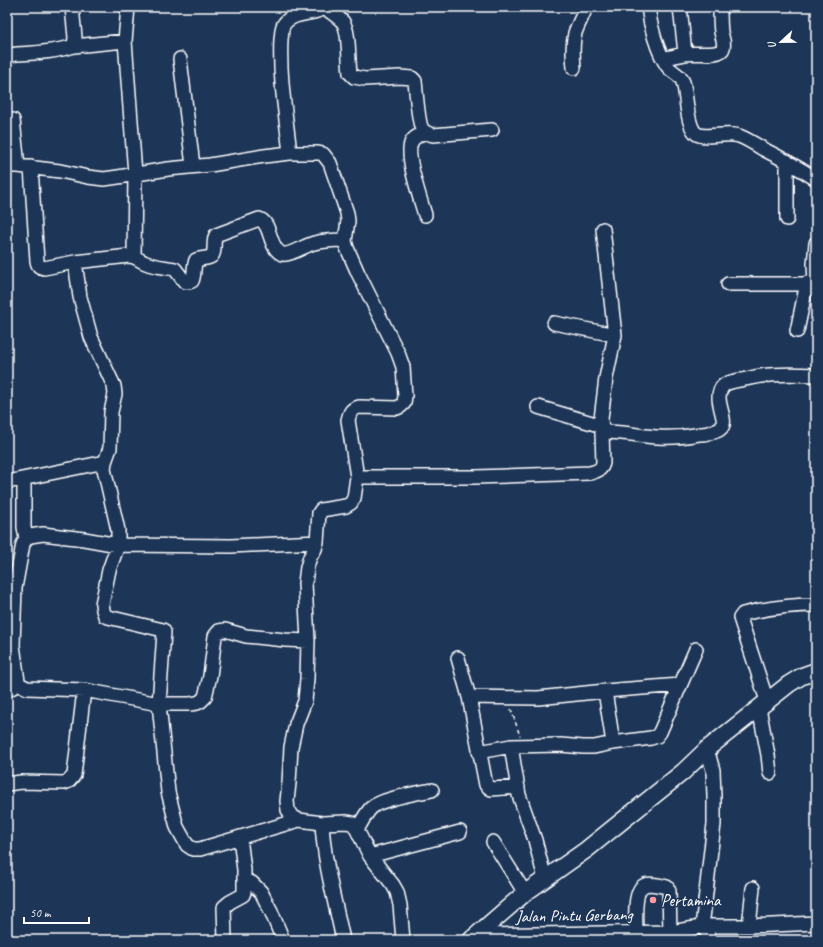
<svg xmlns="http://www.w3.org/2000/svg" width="823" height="947" font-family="Caveat,sans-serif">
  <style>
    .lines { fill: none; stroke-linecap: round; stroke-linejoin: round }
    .minor-casing { stroke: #fff; stroke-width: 16 }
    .major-casing { stroke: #fff; stroke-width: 19 }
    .path { stroke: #fff; stroke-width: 1.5; stroke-dasharray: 4 3; stroke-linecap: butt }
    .minor { stroke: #1d3557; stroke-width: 13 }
    .major { stroke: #1d3557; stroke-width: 16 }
    .poi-dot { fill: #ff9aa2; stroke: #1d3557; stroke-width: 1.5 }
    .labels { text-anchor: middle; stroke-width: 3; stroke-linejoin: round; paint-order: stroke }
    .poi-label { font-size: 17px; fill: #fff; stroke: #1d3557; text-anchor: start }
    .street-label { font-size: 17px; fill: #fff; stroke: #1d3557 }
  </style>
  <rect width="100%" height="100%" fill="#1d3557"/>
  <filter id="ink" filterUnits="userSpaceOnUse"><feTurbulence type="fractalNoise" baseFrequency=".025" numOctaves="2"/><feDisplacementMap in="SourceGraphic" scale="8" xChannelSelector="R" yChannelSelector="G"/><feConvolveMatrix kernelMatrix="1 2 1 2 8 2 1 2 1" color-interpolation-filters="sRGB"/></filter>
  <g filter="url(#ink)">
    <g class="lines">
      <defs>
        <path id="minor" d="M72,7L75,37L74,46L125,41
          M128,7L125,41L135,174L134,256
          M648,7C650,25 657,52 668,67C673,73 680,74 683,82C687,94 686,127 697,134C706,139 727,132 739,136C747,139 755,144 763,149C781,158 799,168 816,179
          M680,7L685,53
          M325,8C331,12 338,17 343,22C350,33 348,60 350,73L354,77L365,79L400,77L412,78L415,81C416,90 418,122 422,129C425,133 429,134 433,135L492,130
          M7,55C29,53 52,53 74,46
          M663,58C670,58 677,55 685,54C693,52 721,57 723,48C725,43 722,37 721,32C720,24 720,15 720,7
          M180,59L193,166
          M574,68C573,56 572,45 575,33C578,24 583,16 586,7
          M13,120L18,166
          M425,132C421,134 414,137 412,141C404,153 421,201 425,215
          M290,153C286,116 279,77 281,39C282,35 281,28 284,24C293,11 314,16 326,7
          M787,161V219
          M7,166H18L60,171L88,177L104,179L118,177L168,169L210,165L264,156L290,153H318L323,154L330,163L347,213L348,221L345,241L347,248L358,273L398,353L403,367L405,396L404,403L401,406L397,408L359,407C351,409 350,412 348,420L357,477L354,498L351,503L346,506L321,510L319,513L317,542L315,549L310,557L307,567L305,583L308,641L307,679L305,701L296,724L291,747L289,783L287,801L288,810L291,816L299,820L322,823L346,822L352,823L355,826L370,856L393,885L397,892L400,905L403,940
          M31,167L37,261C38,266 39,267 44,268L75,262L129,256C136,256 140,261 146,263C155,267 166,267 175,269L185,282H189L192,281C195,275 193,267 196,260C201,258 205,259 210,257C217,254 212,241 216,235L259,219C272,223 268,248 282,254C289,256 306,245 314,243C324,241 335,239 345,241
          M816,243L814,264L815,284H816
          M75,262L80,297L91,337L114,386L115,394L111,412L110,448L105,462L104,469L118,530V545L109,570L102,604L103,610L105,616L108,617L163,630L164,632L159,704L168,792L177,827L187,845L193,849H200L299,820
          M728,284H815
          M554,323L615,335
          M797,331L807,283
          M538,407L602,426
          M602,432L601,419L606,378L615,335L603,229
          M357,477H476L590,473C596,471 601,471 603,463L602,432C621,431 639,436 657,437C671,438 685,437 700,434C705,434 716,432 720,429C731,422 711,399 723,386C727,382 735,381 740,380C747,379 754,377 761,376C779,373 798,374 816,375
          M24,479V527L26,539
          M7,482L105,462
          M7,588H15L13,645L18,681L19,684L27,688L84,690L159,704H190L197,703L201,701L205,697L210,676L215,636L219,631L225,630L246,636L285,640L308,641
          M15,588L23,544L26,539L30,536L43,534L84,539L118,545L231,546L317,542
          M458,658L469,697L486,785L491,789L518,787
          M7,690L19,684
          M605,691L613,743
          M469,697L538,698L605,691L680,685
          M767,701L740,618L743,614C767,608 791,605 816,605
          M759,708L768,755L770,773
          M511,746L519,795L535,840L545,879
          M479,752L511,746L561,745L583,747H594L613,743L651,738L657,736L660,732L696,649
          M7,784L21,782L64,783L69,781L74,775L84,690
          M322,823C324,863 335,901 343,940
          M357,830C361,823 366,813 371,808C380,799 418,793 432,790
          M493,842L525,893
          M370,856L460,832
          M244,879L252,883L261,892L271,911L283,940
          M749,926L753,888
          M702,927L714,824V796L713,770L707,749
          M636,932C636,922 633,889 645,885C650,883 663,886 667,887L669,891L670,932
          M476,935L670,932L708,926H749L816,923
          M225,940L224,907L230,902L243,895L244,892V870L240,837
          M707,940L708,926"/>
        <path id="major" d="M471,940L525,893L586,850L683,772L707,749L789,684L802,676L816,671"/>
      </defs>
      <use href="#minor" class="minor-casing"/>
      <use href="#major" class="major-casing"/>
      <path class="path" d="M511,709L520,736"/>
      <use href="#minor" class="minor"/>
      <use href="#major" class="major"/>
    </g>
  </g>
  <circle class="poi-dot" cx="653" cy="900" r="4"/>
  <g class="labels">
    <g class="poi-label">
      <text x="661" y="906">Pertamina</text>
    </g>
    <g class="street-label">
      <text transform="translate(574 915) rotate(-1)" y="6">Jalan Pintu Gerbang</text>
    </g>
  </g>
  <rect width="823" height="947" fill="none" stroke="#1d3557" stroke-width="24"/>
  <rect x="12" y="12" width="799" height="923" fill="none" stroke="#fff" stroke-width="1.5" filter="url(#ink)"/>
  <g transform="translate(781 42) rotate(248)" stroke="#1d3557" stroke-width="3" paint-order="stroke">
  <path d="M0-3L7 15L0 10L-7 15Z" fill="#ffffff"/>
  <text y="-6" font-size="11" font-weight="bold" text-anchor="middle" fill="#ffffff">U</text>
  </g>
  <path d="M24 917v6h65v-6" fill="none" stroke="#ffffff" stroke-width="2"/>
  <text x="30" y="917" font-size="12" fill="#ffffff" stroke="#1d3557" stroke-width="3" paint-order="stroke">50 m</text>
</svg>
